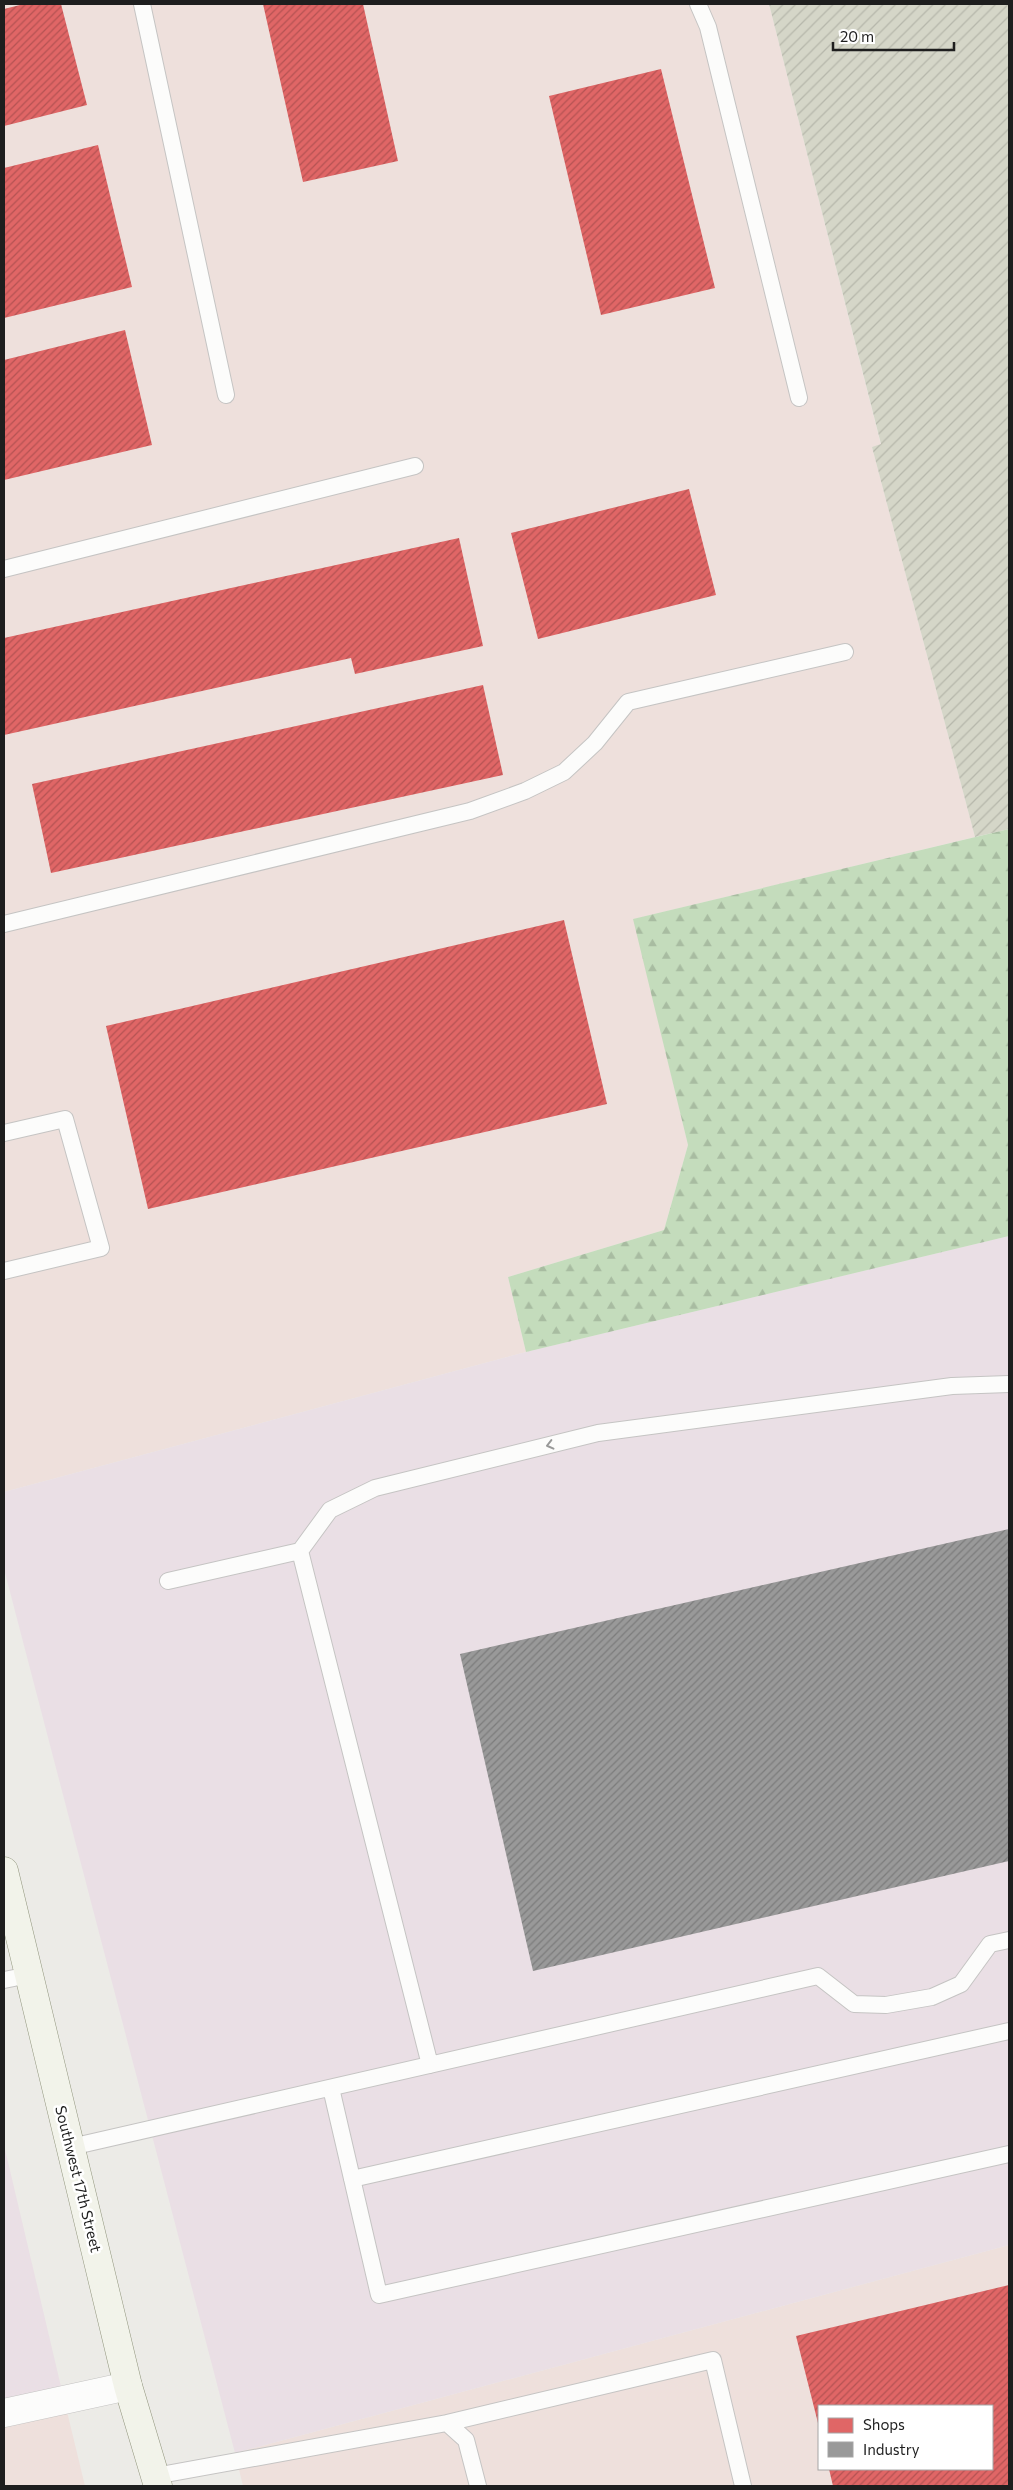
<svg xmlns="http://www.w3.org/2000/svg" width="1013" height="2490" font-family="Commissioner,sans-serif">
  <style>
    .commercial { fill: #eee0dc; fill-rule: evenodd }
    .industrial { fill: #eadfe5 }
    .construction { fill: url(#construction-furrows) }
    .forest { fill: url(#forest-firs) }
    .shops { fill: url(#shops-hatch) }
    .industry { fill: url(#industry-hatch) }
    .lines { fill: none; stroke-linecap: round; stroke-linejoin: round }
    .service-casing { stroke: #c5c4c3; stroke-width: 18 }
    .minor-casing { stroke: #c5c4c3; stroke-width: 29 }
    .secondary-casing { stroke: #92967e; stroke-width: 29 }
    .service { stroke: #fcfcfb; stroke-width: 16 }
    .minor { stroke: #fcfcfb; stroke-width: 28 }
    .secondary { stroke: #f2f3ea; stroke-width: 28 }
    .oneway { stroke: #989898 }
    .labels { text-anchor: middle; stroke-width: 5; stroke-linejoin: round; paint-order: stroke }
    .street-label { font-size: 15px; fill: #1e1e1e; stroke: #fff }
  </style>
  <defs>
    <pattern id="construction-furrows" width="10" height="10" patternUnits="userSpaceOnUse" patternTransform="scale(1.25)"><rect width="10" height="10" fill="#d5d6c8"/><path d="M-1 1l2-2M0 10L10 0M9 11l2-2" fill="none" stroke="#b6b7ab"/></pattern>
    <pattern id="forest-firs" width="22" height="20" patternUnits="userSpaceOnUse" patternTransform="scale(1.25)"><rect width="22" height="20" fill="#c4dcbc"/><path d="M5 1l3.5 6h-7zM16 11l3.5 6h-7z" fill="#a8bca1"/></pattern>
    <pattern id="shops-hatch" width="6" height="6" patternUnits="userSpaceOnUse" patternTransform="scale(1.25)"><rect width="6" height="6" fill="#e06666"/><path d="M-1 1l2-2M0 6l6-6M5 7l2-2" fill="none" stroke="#b55353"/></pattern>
    <pattern id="industry-hatch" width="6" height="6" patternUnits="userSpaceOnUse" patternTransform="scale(1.25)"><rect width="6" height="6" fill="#999"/><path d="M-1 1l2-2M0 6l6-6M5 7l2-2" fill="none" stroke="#7c7c7c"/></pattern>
  </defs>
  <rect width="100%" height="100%" fill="#ecebe7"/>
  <path class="commercial" d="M4,4H769L881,445L872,447L975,837L634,919L688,1145L664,1230L508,1277L526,1352L4,1492Z
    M1009,2245V2486H243L235,2453ZM819,2406H992V2469H819Z
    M63,2395L85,2486H4V2410Z"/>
  <path class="industrial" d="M1009,1236V2245L235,2453L4,1569V1492L526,1352Z
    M4,2145L63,2395L4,2410Z"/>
  <path class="construction" d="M769,4H1009V829L975,837L872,447L881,444Z"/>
  <path class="forest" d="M1009,829V1236L526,1352L508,1277L664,1230L688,1145L633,919Z"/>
  <path class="shops" d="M24,4H61L87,105L4,126V9Z
    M263,4H363L398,161L303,182Z
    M661,69L715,288L601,315L549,96Z
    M98,145L132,287L4,318V168Z
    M125,330L152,445L4,480V360Z
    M689,489L716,595L538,639L511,533Z
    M459,538L483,646L355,674L351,658L4,735V638Z
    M483,685L503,775L51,873L32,784Z
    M564,920L607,1104L148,1209L106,1026Z
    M1009,2285V2486H833L829,2469H992V2406H819V2427L796,2336Z"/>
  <path class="industry" d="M1009,1529V1861L533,1971L460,1654Z"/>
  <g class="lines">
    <defs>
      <path id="service" d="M142,4L226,395
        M698,4L708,27L799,398
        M4,569L415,466
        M4,924L470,811L525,791L564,772L595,743L628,702L845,652
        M4,1133L65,1119L101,1248L4,1271
        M300,1551L330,1510L375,1488L598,1433L952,1386L1009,1384
        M168,1581L300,1551L430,2065
        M4,1980L29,1975
        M331,2088L379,2295L1009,2154
        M71,2147L818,1976L854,2004L886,2005L932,1997L961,1984L990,1944L1009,1940
        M352,2179L1009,2031
        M447,2423L713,2360L743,2486
        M155,2476L447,2423L466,2440L478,2486"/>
      <path id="minor" d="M4,2413L128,2386"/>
      <path id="secondary" d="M4,1871L128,2386L158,2486"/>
    </defs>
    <use href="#service" class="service-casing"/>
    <use href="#minor" class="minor-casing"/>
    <use href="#secondary" class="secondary-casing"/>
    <use href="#service" class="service"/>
    <use href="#minor" class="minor"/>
    <use href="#secondary" class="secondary"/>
  </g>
  <defs><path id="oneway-chevron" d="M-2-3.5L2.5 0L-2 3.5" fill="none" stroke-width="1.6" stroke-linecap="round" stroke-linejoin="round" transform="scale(1.25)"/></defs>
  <use class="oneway" href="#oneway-chevron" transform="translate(550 1445) rotate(166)"/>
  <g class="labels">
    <g class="street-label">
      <text transform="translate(78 2179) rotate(76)" y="5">Southwest 17th Street</text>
    </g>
  </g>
  <rect width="1013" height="2490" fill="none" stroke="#1e1e1e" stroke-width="10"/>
  <rect x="818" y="2405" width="175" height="65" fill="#ffffff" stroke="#a5a5a5"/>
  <rect x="828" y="2418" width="25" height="15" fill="#e06666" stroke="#a5a5a5"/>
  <text x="863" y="2430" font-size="15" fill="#1e1e1e">Shops</text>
  <rect x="828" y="2442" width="25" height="15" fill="#999999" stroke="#a5a5a5"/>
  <text x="863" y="2455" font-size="15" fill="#1e1e1e">Industry</text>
  <path d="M833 42v8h121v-8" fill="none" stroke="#1e1e1e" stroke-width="2.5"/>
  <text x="840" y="42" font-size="15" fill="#1e1e1e" stroke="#ffffff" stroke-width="4" paint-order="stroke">20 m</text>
</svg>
